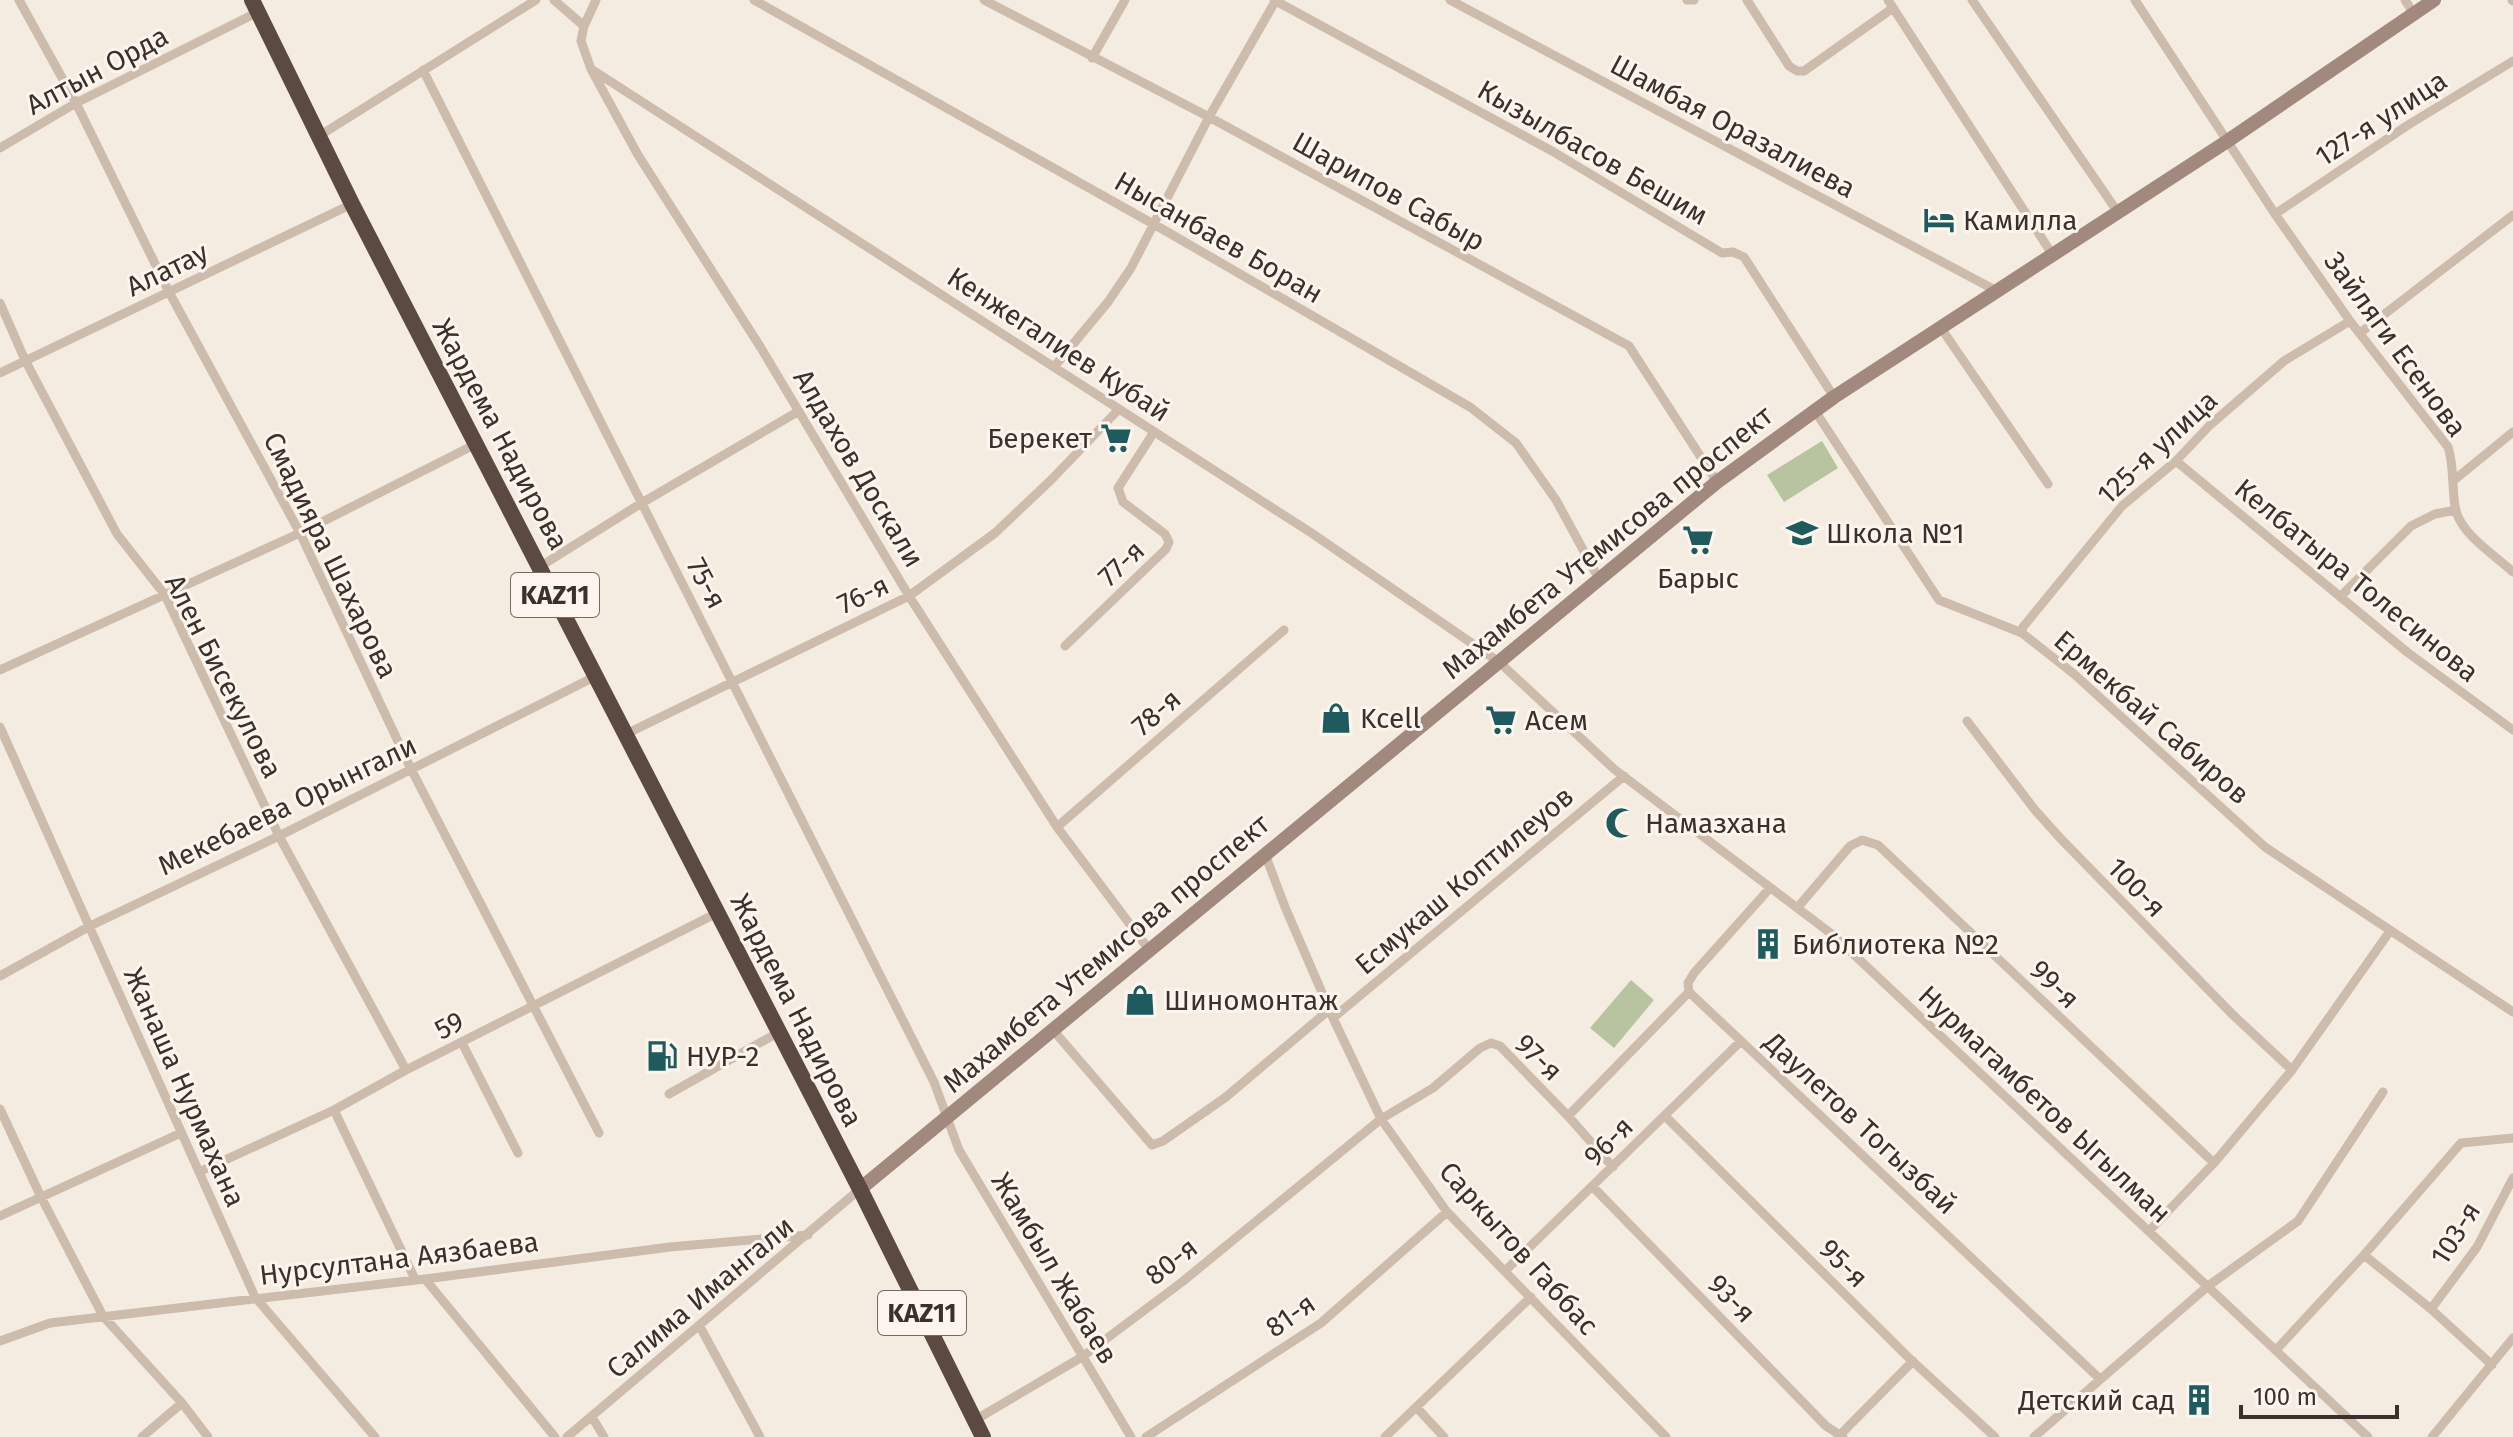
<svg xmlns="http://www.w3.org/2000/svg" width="2513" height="1437" font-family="'Fira Sans',sans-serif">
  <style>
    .pitch { fill: #b8c4a0 }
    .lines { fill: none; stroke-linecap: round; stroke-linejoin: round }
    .street { stroke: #cdbbac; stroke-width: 9 }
    .secondary { stroke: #a18a7d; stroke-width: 14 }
    .highway { stroke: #5c4a42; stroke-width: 16 }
    .labels { text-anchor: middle; stroke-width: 6; stroke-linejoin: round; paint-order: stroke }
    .shield { fill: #fbf5ee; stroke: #756b66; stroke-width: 2 }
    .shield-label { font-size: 26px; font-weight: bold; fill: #3b302b }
    .street-label { font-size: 28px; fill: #3b302b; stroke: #fbf5ee }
    .poi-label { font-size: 28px; fill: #3b302b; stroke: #fbf5ee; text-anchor: start }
  </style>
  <rect width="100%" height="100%" fill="#f4ebe1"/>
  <path class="pitch" d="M1822,441L1838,468L1784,502L1767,475Z
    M1631,980L1654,1000L1614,1048L1590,1028Z"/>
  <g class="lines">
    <path class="street" d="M19,0L76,103L169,292L300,533L411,769L599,1133
      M554,0L584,26L581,41L591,69L638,155L761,348L909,596L1057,827L1150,951
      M754,0L1164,230L1470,407L1516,443L1556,500L1599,579
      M984,0L1209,117L1629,346L1717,482
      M1274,0L1552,151L1722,253L1733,252L1744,257L1834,397
      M1450,0L1995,290
      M1687,0H1694
      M1747,0L1789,66L1797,71H1804L1893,8
      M1888,0L2052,254
      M1972,0L2117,211
      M2135,0L2275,214L2350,321L2448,447C2455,468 2451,490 2456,511C2463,536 2495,555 2513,572
      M2405,0L2414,14
      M2512,0L2513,1
      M584,26L596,0
      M1092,58L1125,0
      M591,69L1313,534L1499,662L1614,769L1833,935L2368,1437
      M423,70L934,1082L959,1150L1131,1437
      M319,136L536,0
      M0,148L76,103L258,12
      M2275,214L2408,125L2513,61
      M0,303L25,360L117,534L165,595L279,836L406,1070
      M1941,328L2048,484
      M2360,333L2513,215
      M1054,367L1108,302L1131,268L1209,117L1276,0
      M0,373L352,204
      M1815,411L1939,600L2022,633L2074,674L2265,847L2513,1012
      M2176,461L2407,652L2513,730
      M2453,481L2513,432
      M541,566L640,504L799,411
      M2341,596L2411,526L2435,514L2456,510
      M2022,633L2023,627L2122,506L2176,461L2210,425L2284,361L2350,321
      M1065,646L1166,549L1169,542L1165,534L1123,502L1118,488L1154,432
      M0,670L300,533L476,444
      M1967,721L2035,810L2061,839L2233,1015L2292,1070
      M0,727L255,1297L375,1437
      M626,734L909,596L995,533L1052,479L1119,409
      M1057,827L1284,630
      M1265,854L1285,907L1333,1018L1381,1119L1447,1212L1666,1437
      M1770,888L1694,973L1688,983L1689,992L2100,1379
      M1798,907L1850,846L1862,840L1878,845L2214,1163
      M0,976L90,926L279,836L596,676
      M1333,1018L1624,776
      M1053,1030L1152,1145L1163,1141L1226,1097L1329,1010
      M462,1043L518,1153
      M669,1094L779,1032
      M0,1109L41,1197L103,1316L182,1403L208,1437
      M334,1110L415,1279
      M1568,1116L1689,992
      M1665,1116L1909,1358L1995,1437
      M199,1172L334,1110L406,1070L717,913
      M1593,1187L1826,1426L1843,1437
      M0,1216L181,1133
      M2149,1231L2214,1163L2292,1070L2390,931
      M2364,1255L2431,1309L2492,1365
      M1505,1271L1741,1041
      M425,1279L555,1437
      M2431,1309L2477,1247L2513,1178
      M699,1325L760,1437
      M0,1341L50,1323L425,1279L670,1247L808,1235
      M2276,1350L2364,1255L2461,1143L2513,1138
      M1416,1407L1444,1437
      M592,1417L604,1437
      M975,1420L1082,1357L1182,1282L1381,1119L1433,1088L1480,1048L1491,1043L1500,1046L1568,1116L1613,1167
      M142,1437L182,1403
      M567,1437L860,1189
      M1146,1437L1321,1323L1447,1212
      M1385,1437L1531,1297
      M1838,1437L1913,1361
      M2034,1437L2208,1286L2298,1221L2383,1092
      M2432,1437L2513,1338"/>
    <path class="secondary" d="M860,1189L1717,482L1834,397L2226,142L2434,0"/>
    <path class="highway" d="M252,0L352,204L860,1189L983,1437"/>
  </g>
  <defs>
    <symbol id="hotel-bare" viewBox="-9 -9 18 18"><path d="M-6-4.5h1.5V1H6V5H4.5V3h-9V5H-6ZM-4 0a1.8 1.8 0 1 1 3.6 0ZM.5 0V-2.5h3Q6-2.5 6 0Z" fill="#1f5a5e" stroke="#fbf5ee" stroke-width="2.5" paint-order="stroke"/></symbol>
    <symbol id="supermarket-bare" viewBox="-9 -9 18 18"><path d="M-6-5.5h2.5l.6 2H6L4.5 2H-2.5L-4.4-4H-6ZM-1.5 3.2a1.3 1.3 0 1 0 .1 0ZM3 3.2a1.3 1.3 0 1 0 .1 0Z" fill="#1f5a5e" stroke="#fbf5ee" stroke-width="2.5" paint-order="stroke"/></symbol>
    <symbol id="school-bare" viewBox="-9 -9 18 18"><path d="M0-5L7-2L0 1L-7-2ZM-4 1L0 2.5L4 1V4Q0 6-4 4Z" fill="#1f5a5e" stroke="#fbf5ee" stroke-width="2.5" paint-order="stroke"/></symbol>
    <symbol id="shop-bare" viewBox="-9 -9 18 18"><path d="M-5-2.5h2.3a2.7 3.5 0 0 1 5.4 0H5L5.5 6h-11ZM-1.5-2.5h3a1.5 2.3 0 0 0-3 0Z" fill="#1f5a5e" stroke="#fbf5ee" stroke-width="2.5" paint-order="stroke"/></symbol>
    <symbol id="mosque-bare" viewBox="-9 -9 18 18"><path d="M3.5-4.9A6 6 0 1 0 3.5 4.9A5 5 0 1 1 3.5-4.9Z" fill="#1f5a5e" stroke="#fbf5ee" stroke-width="2.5" paint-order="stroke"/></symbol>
    <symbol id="building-bare" viewBox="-9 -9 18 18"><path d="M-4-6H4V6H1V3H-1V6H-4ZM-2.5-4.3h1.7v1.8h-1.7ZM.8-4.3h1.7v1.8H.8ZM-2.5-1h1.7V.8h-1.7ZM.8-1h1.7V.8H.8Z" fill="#1f5a5e" stroke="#fbf5ee" stroke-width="2.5" paint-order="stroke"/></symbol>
    <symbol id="fuel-bare" viewBox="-9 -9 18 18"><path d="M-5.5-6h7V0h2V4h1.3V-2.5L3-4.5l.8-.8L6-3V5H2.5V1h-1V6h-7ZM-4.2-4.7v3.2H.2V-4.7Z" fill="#1f5a5e" stroke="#fbf5ee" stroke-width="2.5" paint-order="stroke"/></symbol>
  </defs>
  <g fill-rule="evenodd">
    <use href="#hotel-bare" x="1917" y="198" width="44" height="44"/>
    <use href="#supermarket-bare" x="1094" y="416" width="44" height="44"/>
    <use href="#school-bare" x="1780" y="511" width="44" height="44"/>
    <use href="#supermarket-bare" x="1676" y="518" width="44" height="44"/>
    <use href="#shop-bare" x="1314" y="696" width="44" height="44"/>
    <use href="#supermarket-bare" x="1479" y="698" width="44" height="44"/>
    <use href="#mosque-bare" x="1599" y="801" width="44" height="44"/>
    <use href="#building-bare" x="1746" y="922" width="44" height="44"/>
    <use href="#shop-bare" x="1118" y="978" width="44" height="44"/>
    <use href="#fuel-bare" x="640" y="1034" width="44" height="44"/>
    <use href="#building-bare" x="2177" y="1378" width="44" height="44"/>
  </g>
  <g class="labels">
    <g class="shield">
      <rect x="511" y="573" width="88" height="44" rx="6"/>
      <rect x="878" y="1291" width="88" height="44" rx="6"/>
    </g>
    <g class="shield-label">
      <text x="555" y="604">KAZ11</text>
      <text x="922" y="1322">KAZ11</text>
    </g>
    <g class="street-label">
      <text transform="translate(97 70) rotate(-28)" y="10">Алтын Орда</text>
      <text transform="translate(2381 118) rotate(-33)" y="10">127-я улица</text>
      <text transform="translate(1733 126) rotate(28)" y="10">Шамбая Оразалиева</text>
      <text transform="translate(1593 152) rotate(30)" y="10">Кызылбасов Бешим</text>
      <text transform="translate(1389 191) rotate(29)" y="10">Шарипов Сабыр</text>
      <text transform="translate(1219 237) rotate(30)" y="10">Нысанбаев Боран</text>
      <text transform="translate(167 269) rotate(-26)" y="10">Алатау</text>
      <text transform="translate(1059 344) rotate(33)" y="10">Кенжегалиев Кубай</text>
      <text transform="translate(2396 344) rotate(54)" y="10">Зайляги Есенова</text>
      <text transform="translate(501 434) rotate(62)" y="10">Жардема Надирова</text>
      <text transform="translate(2157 447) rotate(-43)" y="10">125-я улица</text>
      <text transform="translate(859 468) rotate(59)" y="10">Алдахов Доскали</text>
      <text transform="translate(1607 542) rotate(-39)" y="10">Махамбета Утемисова проспект</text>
      <text transform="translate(331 555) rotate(64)" y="10">Смадияра Шахарова</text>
      <text transform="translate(1121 563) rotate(-44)" y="10">77-я</text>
      <text transform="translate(2357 580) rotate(39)" y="10">Келбатыра Толесинова</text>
      <text transform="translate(707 583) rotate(62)" y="10">75-я</text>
      <text transform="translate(863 594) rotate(-26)" y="10">76-я</text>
      <text transform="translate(224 676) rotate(63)" y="10">Ален Бисекулова</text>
      <text transform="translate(1156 712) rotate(-41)" y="10">78-я</text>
      <text transform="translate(2152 717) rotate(41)" y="10">Ермекбай Сабиров</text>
      <text transform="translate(287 805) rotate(-26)" y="10">Мекебаева Орынгали</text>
      <text transform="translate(1464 880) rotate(-40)" y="10">Есмукаш Коптилеуов</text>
      <text transform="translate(2137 887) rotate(46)" y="10">100-я</text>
      <text transform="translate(1106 953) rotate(-40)" y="10">Махамбета Утемисова проспект</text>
      <text transform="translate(2055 984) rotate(44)" y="10">99-я</text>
      <text transform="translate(797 1010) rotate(63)" y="10">Жардема Надирова</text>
      <text transform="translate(449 1025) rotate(-27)" y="10">59</text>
      <text transform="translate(1539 1057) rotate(44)" y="10">97-я</text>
      <text transform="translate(185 1087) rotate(66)" y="10">Жанаша Нурмахана</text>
      <text transform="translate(2045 1104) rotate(43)" y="10">Нурмагамбетов Ыгылман</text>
      <text transform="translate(1861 1123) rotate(43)" y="10">Даулетов Тогызбай</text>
      <text transform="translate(1608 1141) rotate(-45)" y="10">96-я</text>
      <text transform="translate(2455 1233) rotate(-58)" y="10">103-я</text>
      <text transform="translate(1519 1248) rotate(48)" y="10">Саркытов Габбас</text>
      <text transform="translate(399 1258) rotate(-7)" y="10">Нурсултана Аязбаева</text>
      <text transform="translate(1171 1261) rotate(-38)" y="10">80-я</text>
      <text transform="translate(1844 1263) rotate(45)" y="10">95-я</text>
      <text transform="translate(1055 1268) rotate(59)" y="10">Жамбыл Жабаев</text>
      <text transform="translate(700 1297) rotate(-40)" y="10">Салима Имангали</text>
      <text transform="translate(1732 1298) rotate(46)" y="10">93-я</text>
      <text transform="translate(1290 1315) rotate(-35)" y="10">81-я</text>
    </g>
    <g class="poi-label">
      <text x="1963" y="230">Камилла</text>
      <text x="1092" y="448" text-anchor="end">Берекет</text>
      <text x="1826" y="543">Школа №1</text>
      <text x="1698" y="588" text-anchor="middle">Барыс</text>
      <text x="1360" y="728">Kcell</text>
      <text x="1525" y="730">Асем</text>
      <text x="1645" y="833">Намазхана</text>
      <text x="1792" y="954">Библиотека №2</text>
      <text x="1164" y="1010">Шиномонтаж</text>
      <text x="686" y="1066">НУР-2</text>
      <text x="2175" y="1410" text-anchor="end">Детский сад</text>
    </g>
  </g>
  <path d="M2241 1405v12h156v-12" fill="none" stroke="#3b302b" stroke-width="4"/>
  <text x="2253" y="1405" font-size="24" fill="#3b302b" stroke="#fbf5ee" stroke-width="6" paint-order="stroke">100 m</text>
</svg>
